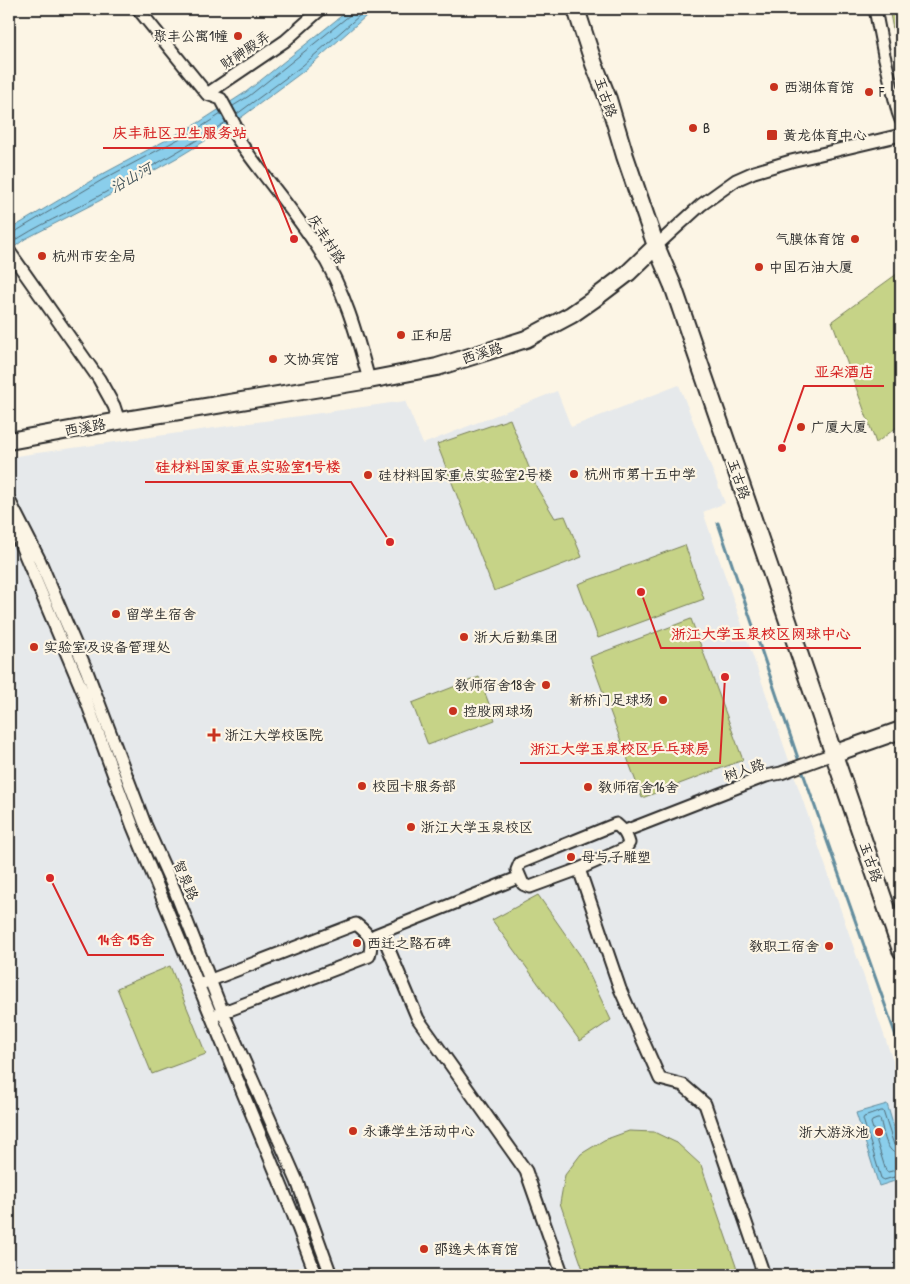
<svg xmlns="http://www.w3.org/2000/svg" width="910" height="1284" font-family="'Patrick Hand','LXGW WenKai TC',sans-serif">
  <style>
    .built { fill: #e6e9eb }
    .green { fill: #c6d387; stroke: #787f59 }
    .water { fill: #8aceeb; stroke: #648d9e }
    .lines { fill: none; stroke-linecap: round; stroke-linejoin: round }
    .shore { stroke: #516c78; stroke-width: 1 }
    .stream { stroke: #648d9e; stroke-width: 3 }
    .street-casing { stroke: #2b2b2b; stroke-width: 15 }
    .secondary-casing { stroke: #2b2b2b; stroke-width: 20 }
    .street { stroke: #fcf5e5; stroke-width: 11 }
    .secondary { stroke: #fcf5e5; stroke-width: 16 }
    .poi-dot { fill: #c8321e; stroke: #fcf5e5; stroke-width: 2 }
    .labels { text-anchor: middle; stroke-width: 4.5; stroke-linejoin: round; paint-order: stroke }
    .poi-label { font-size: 14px; fill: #2b2b2b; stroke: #fcf5e5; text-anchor: start }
    .street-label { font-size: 14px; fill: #2b2b2b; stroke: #fcf5e5 }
    .water-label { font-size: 15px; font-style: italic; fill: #43545b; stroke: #fcf5e5 }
    .leader { fill: none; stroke: #d62828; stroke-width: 2 }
    .callout-dot { fill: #d62828; stroke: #fcf5e5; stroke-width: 2 }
    .callout-label { font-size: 15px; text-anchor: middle; font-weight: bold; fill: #d62828; stroke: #fcf5e5; stroke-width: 4.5; stroke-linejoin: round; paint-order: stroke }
  </style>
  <rect width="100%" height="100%" fill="#fcf5e5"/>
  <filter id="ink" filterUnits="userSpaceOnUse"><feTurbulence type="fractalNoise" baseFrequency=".02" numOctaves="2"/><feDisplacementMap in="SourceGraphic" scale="10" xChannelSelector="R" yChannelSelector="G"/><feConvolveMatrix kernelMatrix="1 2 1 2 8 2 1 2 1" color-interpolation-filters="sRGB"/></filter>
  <g filter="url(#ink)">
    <path class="built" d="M679,385L725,503L703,512L901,1084V1275H9V457L405,401L423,444L557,391L571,427Z"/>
    <path class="green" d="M889,9H901V69L900,65Z
      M901,271V424L876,443L832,321Z
      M510,419L537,488L555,518L565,516L582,557L494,591L437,444Z
      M685,545L704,599L598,638L578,584Z
      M691,619L743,760L642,798L590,657Z
      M479,677L495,720L428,745L412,703Z
      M538,895L580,955L611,1020L580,1041L492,920Z
      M170,966L206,1054L152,1074L117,988Z
      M629,1131L654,1132L677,1143L701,1165L739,1275H585L560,1203L565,1175L581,1154L604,1140Z"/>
    <path class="water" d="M350,9H374L305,70L231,125L182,155L99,201L25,239L9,251V230L99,176L198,123L246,92Z
      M887,1104L901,1151V1179L879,1186L856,1113Z"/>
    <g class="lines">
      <path class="shore" d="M233,106L249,96L350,15L352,12V9
        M237,114L302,66L367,9
        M9,234L13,233L102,180L201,127L221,114
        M10,244C37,225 68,213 97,197C140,173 184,149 226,122
        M901,1149L897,1148L894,1145L883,1111H881L864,1117L863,1119L881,1178L884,1180L901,1175
        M901,1155C885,1154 884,1132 880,1119H877L872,1121L871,1123L886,1171L888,1172L901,1169"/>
      <path class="stream" d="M718,523L802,770L901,1050"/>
      <defs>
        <path id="street" d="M138,9L207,94L221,99L236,127L235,135C261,174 293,209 318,248C344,288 357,335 369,380
          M875,9L884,55L898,112L901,120
          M207,94L285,41L321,9
          M656,246L701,205L736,180L754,172L791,161L901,135
          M9,251L99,379L114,406L119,421
          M9,500L39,559L86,669L145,824L175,891L223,1013L297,1181L331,1275
          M9,517L83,692L133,827L293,1214L316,1275
          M616,824C624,831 626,833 629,843L626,848L579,869L530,887L523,884L517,870L520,863Z
          M625,831L766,776L781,773L833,754
          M579,869L620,989L660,1079L683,1085L705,1104L764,1275
          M382,933L418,1019L526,1171L562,1273
          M375,935L520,877
          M203,983L356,924C369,934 374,940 369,956L216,1015"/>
        <path id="secondary" d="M576,9L594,64L608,99L625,156L656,246L673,286L901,950
          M9,441L119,421L369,380L437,367L492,350L526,339L571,315L594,299L628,273L656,246
          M833,754L901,730"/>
      </defs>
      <use href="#street" class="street-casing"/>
      <use href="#secondary" class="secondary-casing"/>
      <use href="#street" class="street"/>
      <use href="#secondary" class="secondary"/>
    </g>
  </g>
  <g class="poi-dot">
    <circle cx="238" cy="36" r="5"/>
    <circle cx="774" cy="87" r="5"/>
    <circle cx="869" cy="92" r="5"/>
    <circle cx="693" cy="128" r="5"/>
    <rect x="766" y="129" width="12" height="12" rx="2.5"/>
    <circle cx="855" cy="239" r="5"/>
    <circle cx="42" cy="256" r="5"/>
    <circle cx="759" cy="267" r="5"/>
    <circle cx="401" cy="335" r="5"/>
    <circle cx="273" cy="359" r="5"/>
    <circle cx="801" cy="427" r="5"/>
    <circle cx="574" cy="474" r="5"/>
    <circle cx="368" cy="475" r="5"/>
    <circle cx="116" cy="614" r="5"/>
    <circle cx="464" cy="637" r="5"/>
    <circle cx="34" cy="647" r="5"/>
    <circle cx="546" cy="685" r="5"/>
    <circle cx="663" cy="700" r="5"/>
    <circle cx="453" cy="711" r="5"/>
    <path d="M211.5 727.5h5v5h5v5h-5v5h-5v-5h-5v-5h5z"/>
    <circle cx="362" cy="786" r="5"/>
    <circle cx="588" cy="787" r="5"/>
    <circle cx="411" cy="827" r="5"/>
    <circle cx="571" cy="857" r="5"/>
    <circle cx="357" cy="943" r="5"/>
    <circle cx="829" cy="946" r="5"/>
    <circle cx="353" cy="1131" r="5"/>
    <circle cx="879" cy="1132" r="5"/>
    <circle cx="424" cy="1249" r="5"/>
  </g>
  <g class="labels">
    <g class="poi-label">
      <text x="228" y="41" text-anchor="end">聚丰公寓1幢</text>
      <text x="784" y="92">西湖体育馆</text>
      <text x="879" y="97">F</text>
      <text x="703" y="133">B</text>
      <text x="783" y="140">黄龙体育中心</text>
      <text x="845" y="244" text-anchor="end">气膜体育馆</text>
      <text x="52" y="261">杭州市安全局</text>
      <text x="769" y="272">中国石油大厦</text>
      <text x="411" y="340">正和居</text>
      <text x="283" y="364">文协宾馆</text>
      <text x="811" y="432">广厦大厦</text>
      <text x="584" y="479">杭州市第十五中学</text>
      <text x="378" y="480">硅材料国家重点实验室2号楼</text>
      <text x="126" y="619">留学生宿舍</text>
      <text x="474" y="642">浙大后勤集团</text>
      <text x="44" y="652">实验室及设备管理处</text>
      <text x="536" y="690" text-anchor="end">教师宿舍18舍</text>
      <text x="653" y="705" text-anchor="end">新桥门足球场</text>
      <text x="463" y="716">控股网球场</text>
      <text x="225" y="740">浙江大学校医院</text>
      <text x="372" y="791">校园卡服务部</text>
      <text x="598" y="792">教师宿舍16舍</text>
      <text x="421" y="832">浙江大学玉泉校区</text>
      <text x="581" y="862">母与子雕塑</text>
      <text x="367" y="948">西迁之路石碑</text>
      <text x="819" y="951" text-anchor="end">教职工宿舍</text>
      <text x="363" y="1136">永谦学生活动中心</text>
      <text x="869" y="1137" text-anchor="end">浙大游泳池</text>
      <text x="434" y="1254">邵逸夫体育馆</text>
    </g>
    <g class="street-label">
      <text transform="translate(245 50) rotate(-34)" y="5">财神殿弄</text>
      <text transform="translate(606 97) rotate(71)" y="5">玉古路</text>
      <text transform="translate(327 239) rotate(58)" y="5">庆丰村路</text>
      <text transform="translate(482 353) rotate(-17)" y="5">西溪路</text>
      <text transform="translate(85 427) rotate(-10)" y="5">西溪路</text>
      <text transform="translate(739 479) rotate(71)" y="5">玉古路</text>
      <text transform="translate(744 770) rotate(-19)" y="5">树人路</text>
      <text transform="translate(871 862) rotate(71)" y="5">玉古路</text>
      <text transform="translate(186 880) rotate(67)" y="5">智泉路</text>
    </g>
    <g class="water-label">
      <text transform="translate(131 178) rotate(-29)" y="5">沿山河</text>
    </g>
  </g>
  <path class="leader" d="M294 239L258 148H103M782 448L804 386H884M390 542L351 482H145M641 592L661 648H861M725 677L720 763H520M50 878L88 955H164"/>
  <g class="callout-dot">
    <circle cx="294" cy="239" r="5"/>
    <circle cx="782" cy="448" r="5"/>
    <circle cx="390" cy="542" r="5"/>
    <circle cx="641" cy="592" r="5"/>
    <circle cx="725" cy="677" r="5"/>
    <circle cx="50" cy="878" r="5"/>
  </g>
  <g class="callout-label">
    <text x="180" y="138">庆丰社区卫生服务站</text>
    <text x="844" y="377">亚朵酒店</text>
    <text x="248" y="472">硅材料国家重点实验室1号楼</text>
    <text x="761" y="639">浙江大学玉泉校区网球中心</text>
    <text x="620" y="754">浙江大学玉泉校区乒乓球房</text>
    <text x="126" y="945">14舍 15舍</text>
  </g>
  <rect width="910" height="1284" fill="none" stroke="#fcf5e5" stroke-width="30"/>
  <rect x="15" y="15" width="880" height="1254" fill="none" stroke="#2b2b2b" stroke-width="2" filter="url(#ink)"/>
</svg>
